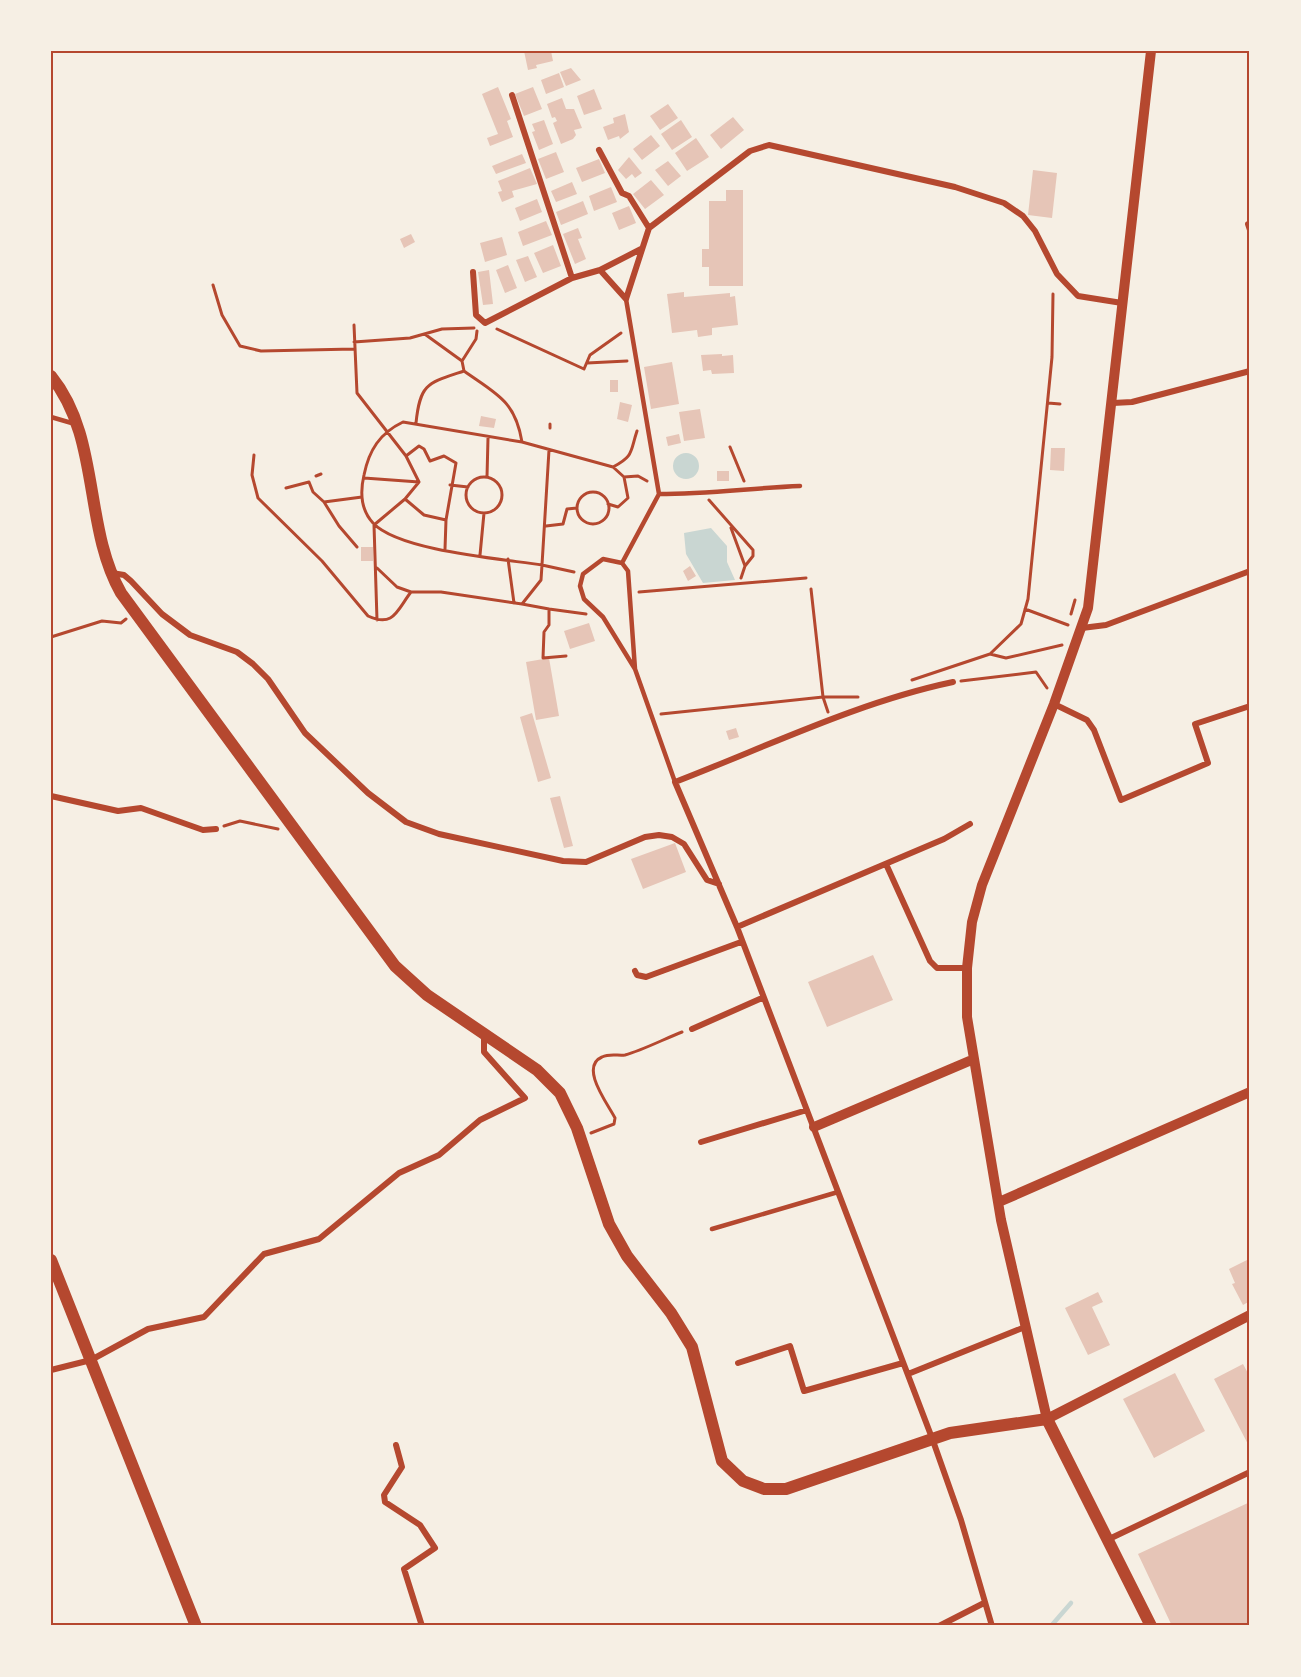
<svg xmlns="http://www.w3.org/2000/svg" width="1301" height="1677" font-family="Literata,serif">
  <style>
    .water { fill: #c9d6d2 }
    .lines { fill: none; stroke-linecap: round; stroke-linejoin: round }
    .stream { stroke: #c9d6d2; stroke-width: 4.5 }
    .building { fill: #e6c5b7 }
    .path { stroke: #b5482f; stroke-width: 3 }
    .service { stroke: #b5482f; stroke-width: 4.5 }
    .minor { stroke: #b5482f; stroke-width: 6 }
    .tertiary { stroke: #b5482f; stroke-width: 10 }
    .secondary { stroke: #b5482f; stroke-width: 12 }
    .neatline { fill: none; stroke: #b5482f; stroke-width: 2 }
  </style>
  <rect width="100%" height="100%" fill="#f6efe4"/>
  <path class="water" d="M673 466a13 13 0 1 1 26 0a13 13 0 1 1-26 0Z
    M711,528L727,546V562L735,580L703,583L686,554L684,533Z"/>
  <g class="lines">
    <path class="stream" d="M1051,1626L1071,1603"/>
  </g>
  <path class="building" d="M524,51H551L553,61L536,65L537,68L528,70Z
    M571,68L581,80L566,86L560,72Z
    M559,73L564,87L546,94L541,80Z
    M498,87L511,119L507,121L513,137L490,146L487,138L498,134L482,94Z
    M533,87L542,109L524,116L515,94Z
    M594,89L602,109L584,115L577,96Z
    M562,98L566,109H574L582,128L574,130L576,135L573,139L561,144L553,123L557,121L555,117L552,118L547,104Z
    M668,104L678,118L660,130L650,116Z
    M625,114L629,132L620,139L619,136L608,140L603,127L614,123L613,118Z
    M733,117L744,130L721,149L710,135Z
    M544,120L553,144L539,150L532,132L535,131L532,124Z
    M681,120L692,137L672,150L661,134Z
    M651,135L660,146L642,160L633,149Z
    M696,138L709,157L687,171L675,153Z
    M556,152L564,172L546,179L538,159Z
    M522,154L526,163L496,174L492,166Z
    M629,157L642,173L635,178L632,174L626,179L618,170Z
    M599,159L605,173L582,182L576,168Z
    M668,161L681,176L668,186L655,170Z
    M530,168L537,184L512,191L514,197L502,202L498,192L502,191L498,181Z
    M1033,170L1057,173L1052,218L1028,215Z
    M651,180L664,195L645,209L633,194Z
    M572,182L577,194L556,202L551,191Z
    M611,187L617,202L594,211L589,196Z
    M726,190H743V286H709V267H702V249H709V201H726Z
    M537,199L542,212L520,221L515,208Z
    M583,201L588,214L561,225L556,212Z
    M629,206L636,223L619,230L612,213Z
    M546,221L552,235L523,246L518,232Z
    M578,228L582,238L578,239L586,259L575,264L563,234Z
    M411,234L415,242L404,248L400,239Z
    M502,237L507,255L485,262L480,243Z
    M553,245L561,266L543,273L534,253Z
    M528,256L537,277L525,282L516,260Z
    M508,265L517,288L505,293L496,270Z
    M489,270L493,304L483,305L478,272Z
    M684,292V297L730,293V297L735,296L738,325L712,328V335L698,337L697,330L672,333L667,294Z
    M722,354V356L733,355L734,373L712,374L711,370L703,371L701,355Z
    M672,362L679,404L651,409L644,367Z
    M610,380H618V392H610Z
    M620,402L632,405L628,422L617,419Z
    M700,409L705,438L684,441L679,412Z
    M481,416L496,419L494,428L479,426Z
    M679,434L681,443L668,446L666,437Z
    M1051,448H1065L1064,471L1050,470Z
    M717,471H729V481H717Z
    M361,547H373V561H361Z
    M690,566L696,576L688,581L683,571Z
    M589,623L595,641L570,649L564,631Z
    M549,658L559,716L536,720L526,662Z
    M532,713L551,778L538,782L520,717Z
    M736,728L739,737L729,740L726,731Z
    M560,796L573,846L564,848L550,798Z
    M675,843L686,872L643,889L631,859Z
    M873,955L893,1000L827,1027L808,982Z
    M1247,1260L1250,1265V1301L1243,1305L1232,1284L1235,1283L1229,1269Z
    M1098,1292L1103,1302L1092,1307L1110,1345L1088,1355L1065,1308Z
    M1243,1364L1250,1377V1448L1214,1379Z
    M1175,1373L1205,1431L1154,1458L1123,1399Z
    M1250,1502V1626H1172L1138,1554Z"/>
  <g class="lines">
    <path class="path" d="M213,285L222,315L240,346L261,351L354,349
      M354,325L357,393L406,456
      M497,329L584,369L590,355L621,333
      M426,335L462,361L464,371
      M354,342L410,338L442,329L474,328
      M462,361L476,339L477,331
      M587,363L627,361
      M1048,403L1060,404
      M416,423C420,383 428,383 464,371C496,394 515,400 522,442
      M550,424V428
      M419,446L424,449L430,461L444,456L456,463L446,520L424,515L405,499L419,482L406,456Z
      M730,447L744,481
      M549,450L542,565C503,559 399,551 373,523C361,510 360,492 364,475C369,450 380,433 403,422L522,442L613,467L624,477L628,498L618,507L608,504
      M254,455L252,475L258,498L322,561L368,616C394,628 397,610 411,592L397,587L377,568
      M613,467C634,456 630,452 637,431
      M316,476L321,474
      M466 495a18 18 0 1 1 36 0a18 18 0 1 1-36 0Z
      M487,477L488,438
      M624,477L638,476L647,481
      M364,478L419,482
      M450,485L468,487
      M286,488L309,482L313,492L324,502L362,497
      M577 508a16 16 0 1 1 32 0a16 16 0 1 1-32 0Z
      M709,500L753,550V556L745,566L741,578
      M324,502L339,526L357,547
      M546,526L563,524L567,509L577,508
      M731,528L745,566
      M445,549L446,520
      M480,555L484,513
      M508,559L514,603
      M811,589L823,697L828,712
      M411,592H441L522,604L541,580L542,565L574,572
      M639,592L806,578
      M522,604L549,609V625L544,632L543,658L566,656
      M549,609L586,614
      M1025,609L1068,625
      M1071,614L1075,600
      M377,620L374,525L405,499
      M51,637L102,621L121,623L126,619
      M990,654L1021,624L1028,599L1052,357L1053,294
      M912,680L990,654L1006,658L1062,645
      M961,681L1036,672L1047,688
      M661,714L823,697H858
      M224,826L240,821L278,829
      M591,1133L614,1124L615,1118C608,1104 579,1067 602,1057C610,1053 618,1056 625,1055C643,1050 664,1039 682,1032"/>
    <path class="service" d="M51,417L75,424
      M659,494C706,494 753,488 800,486
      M622,563L659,494L626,299
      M635,669L628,571L622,563L603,559L583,574L580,586L584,599L603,617L635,669L675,782
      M712,1229L838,1192"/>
    <path class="minor" d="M512,95L572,278
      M599,150L622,193L629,196L649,228
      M1248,224L1250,230
      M473,272L476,315L485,323L572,278L600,270
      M626,299L649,228L750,151L769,145L955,187L1004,203L1023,216L1035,231L1057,274L1078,296L1122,303
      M626,299L600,270L641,249
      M1113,403L1132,402L1250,371
      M112,573L124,575L131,581L162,614L190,635L237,652L253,664L268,679L305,733L368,793L406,822L439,834L563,861L586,862L645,837L659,835L672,837L684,844L707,880L719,884
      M1082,628L1106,625L1250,571
      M953,682C858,702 766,747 675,782L737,927L932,1438L961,1520L992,1626
      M1054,704L1087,720L1094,730L1121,800L1208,763L1195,724L1250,706
      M51,796L118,811L141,808L203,830L216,829
      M886,864L930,961L937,968H967
      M737,927L944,839L970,824
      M635,971L637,975L646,977L741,942
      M692,1029L762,998
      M701,1142L807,1110
      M738,1363L790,1346L804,1391L903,1363
      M51,1370L91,1360L148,1329L204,1317L264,1254L319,1239L399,1173L439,1155L480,1120L525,1098L484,1052V1035
      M908,1374L1025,1327
      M396,1445L402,1467L384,1495L385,1502L420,1525L435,1548L404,1569L422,1626
      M1107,1540L1250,1472
      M939,1626L984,1603"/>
    <path class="tertiary" d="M1151,51L1088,608L1054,704L982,885L972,922L967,968V1017L1001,1220L1047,1419L1250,1315
      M814,1127L974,1059
      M999,1202L1250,1092"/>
    <path class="secondary" d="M51,376C101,438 83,526 121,593L395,966L427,995L537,1070L560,1093L577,1128L609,1224L627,1256L671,1313L692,1347L722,1461L743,1481L764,1489H786L950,1433L1047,1419L1151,1626
      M51,1260L196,1626"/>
  </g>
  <rect width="1301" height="1677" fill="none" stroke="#f6efe4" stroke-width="105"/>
  <rect x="52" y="52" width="1196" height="1572" class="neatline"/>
</svg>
